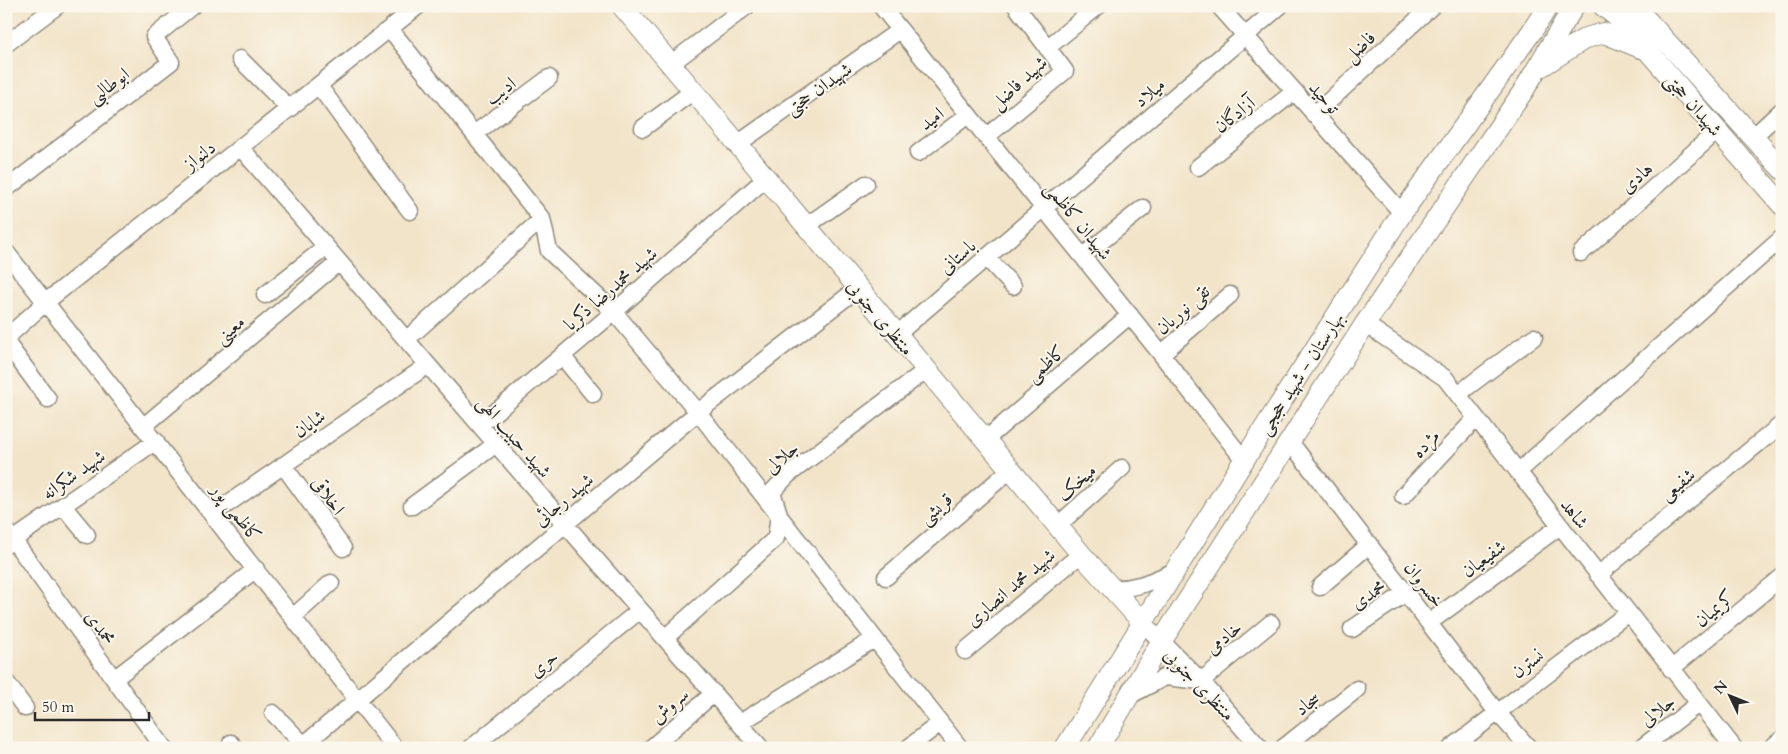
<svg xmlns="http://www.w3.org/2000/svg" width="1788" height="754" font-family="Cardo,Amiri,serif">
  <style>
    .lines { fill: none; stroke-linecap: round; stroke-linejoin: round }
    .minor-casing { stroke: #8e887a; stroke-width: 19 }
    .major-casing { stroke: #8e887a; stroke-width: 22 }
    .minor { stroke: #fff; stroke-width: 16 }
    .major { stroke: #fff; stroke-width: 20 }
    .labels { text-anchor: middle; stroke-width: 4; stroke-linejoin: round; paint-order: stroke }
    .street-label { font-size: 19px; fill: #2b2b2b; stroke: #fbf7ec }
  </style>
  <rect width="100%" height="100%" fill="#fbf7ec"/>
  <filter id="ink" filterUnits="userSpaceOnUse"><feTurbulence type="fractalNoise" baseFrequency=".02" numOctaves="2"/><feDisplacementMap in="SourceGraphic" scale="10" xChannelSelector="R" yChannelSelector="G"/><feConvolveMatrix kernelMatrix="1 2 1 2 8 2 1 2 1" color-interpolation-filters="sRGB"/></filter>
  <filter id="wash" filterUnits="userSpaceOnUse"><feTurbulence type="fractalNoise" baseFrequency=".0096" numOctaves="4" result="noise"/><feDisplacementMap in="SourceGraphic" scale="20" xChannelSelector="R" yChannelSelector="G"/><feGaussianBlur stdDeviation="1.12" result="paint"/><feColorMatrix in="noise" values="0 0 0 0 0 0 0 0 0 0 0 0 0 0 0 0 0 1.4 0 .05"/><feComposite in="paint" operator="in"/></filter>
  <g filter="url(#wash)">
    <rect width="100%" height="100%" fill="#f2e4c9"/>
  </g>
  <g filter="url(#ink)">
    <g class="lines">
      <defs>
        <path id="minor" d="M881,6L1161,354L1244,460
          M1219,6L1402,213
          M390,29L542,219L549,251L614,312L698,412L960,748
          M6,44L57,6
          M1047,48L1098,6
          M240,59L290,109
          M669,65L747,6
          M319,86L410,211
          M1314,115L1432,6
          M643,128L692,92
          M474,134L549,78
          M986,137L1065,71L1016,6
          M1753,137L1782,110
          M736,145L900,30
          M241,148L565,524L761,748
          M918,153L968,115
          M1198,167L1294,92
          M6,189L171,62L154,37L192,6
          M805,227L866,184
          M6,252L395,748
          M1581,253L1717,131
          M1083,256L1143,208
          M986,257L1013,286
          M265,295L326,247
          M1365,324L1445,378L1734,748
          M896,335L1280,6
          M6,338L47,301L418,6
          M406,340L542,219
          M6,342L48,399
          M1161,354L1230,295
          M562,356L593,394
          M1458,394L1534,337
          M480,425L614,312L765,179
          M144,426L339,262
          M985,440L1130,315
          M1291,443L1496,711L1529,748
          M283,465L343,548
          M1518,472L1782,238
          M1403,496L1476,418
          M63,506L87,535
          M412,506L496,444
          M213,514L428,365
          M1057,526L1122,468
          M6,530L164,748
          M6,545L156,441
          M1598,575L1782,424
          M886,577L1010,470
          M1320,587L1370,544
          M1110,588C1135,590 1152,581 1175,571
          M293,617L331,583
          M1430,622L1560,526
          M1143,623L1201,681L1260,748
          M1352,629L1407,592
          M665,638L776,538L779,514L772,492L788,475L926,370
          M965,651L1081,554
          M1671,669L1782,577
          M114,679L256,569
          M6,682L25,708
          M1129,696L1165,677L1201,681L1271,623
          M273,713L304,745
          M740,723L874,639
          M231,743L235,748
          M300,748L698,412L857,289
          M471,748L640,610
          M651,748L714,693
          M908,748L940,723
          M1283,748L1357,689
          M1451,748L1628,613
          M1641,748L1698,704
          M1771,748L1782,739"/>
        <path id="major" d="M622,6L1081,554L1143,623
          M1603,6L1617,17L1648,51L1782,205
          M1634,6L1782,169
          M1542,66L1586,38L1604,33L1641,48
          M1065,748L1244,460L1402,213L1532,31L1548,6
          M1098,748L1161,642L1365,324L1524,90L1574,6"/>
      </defs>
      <use href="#minor" class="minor-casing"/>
      <use href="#major" class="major-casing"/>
      <use href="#minor" class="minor"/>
      <use href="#major" class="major"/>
    </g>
  </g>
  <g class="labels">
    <g class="street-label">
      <text transform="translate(1359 46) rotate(-43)" y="7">فاضل</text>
      <text transform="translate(1018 82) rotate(-42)" y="7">شهید فاضل</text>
      <text transform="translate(108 85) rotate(-37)" y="7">ابوطالبی</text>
      <text transform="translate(818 88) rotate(-35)" y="7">شهیدان حجتی</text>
      <text transform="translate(500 90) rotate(-37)" y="7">ادیب</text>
      <text transform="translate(1149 92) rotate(-40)" y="7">میلاد</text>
      <text transform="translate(1325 97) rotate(49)" y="7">توحید</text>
      <text transform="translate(1694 104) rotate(49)" y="7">شهیدان حجتی</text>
      <text transform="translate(1234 114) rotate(-38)" y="7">آزادگان</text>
      <text transform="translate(931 118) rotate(-37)" y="7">امید</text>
      <text transform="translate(199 155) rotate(-38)" y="7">دلنواز</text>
      <text transform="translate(1636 177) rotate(-42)" y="7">هادی</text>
      <text transform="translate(1079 220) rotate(51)" y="7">شهیدان کاظمی</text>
      <text transform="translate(957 256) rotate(-41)" y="7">باستانی</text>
      <text transform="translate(610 288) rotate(-41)" y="7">شهید محمدرضا ذکریا</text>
      <text transform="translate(1182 309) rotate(-41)" y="7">تقی نوریان</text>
      <text transform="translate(881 317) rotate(50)" y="7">منتظری جنوبی</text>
      <text transform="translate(229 329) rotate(-40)" y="7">معینی</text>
      <text transform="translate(1045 363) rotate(-41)" y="7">کاظمی</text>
      <text transform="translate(1300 373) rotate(-57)" y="7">بهارستان - شهید حججی</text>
      <text transform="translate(309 423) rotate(-35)" y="7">شایان</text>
      <text transform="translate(515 436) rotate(49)" y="7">شهید حبیب الهی</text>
      <text transform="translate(1425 443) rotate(-47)" y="7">مژده</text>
      <text transform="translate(781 457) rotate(-41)" y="7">جلالی</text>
      <text transform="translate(73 474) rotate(-35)" y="7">شهید شکرانه</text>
      <text transform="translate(1076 482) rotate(-42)" y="7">میخک</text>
      <text transform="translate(1677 484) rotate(-39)" y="7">شفیعی</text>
      <text transform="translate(329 495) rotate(54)" y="7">اخلاقی</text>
      <text transform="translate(563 499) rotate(-40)" y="7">شهید رجائی</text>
      <text transform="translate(935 508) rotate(-41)" y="7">قریشی</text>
      <text transform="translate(237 512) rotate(52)" y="7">کاظمی پور</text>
      <text transform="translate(1575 513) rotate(52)" y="7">شاهد</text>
      <text transform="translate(1483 558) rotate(-36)" y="7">شفیعیان</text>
      <text transform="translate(1425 584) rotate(52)" y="7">خسروان</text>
      <text transform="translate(1010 587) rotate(-40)" y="7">شهید محمد انصاری</text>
      <text transform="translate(1368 594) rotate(-33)" y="7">محمدی</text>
      <text transform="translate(1714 608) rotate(-40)" y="7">کریمیان</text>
      <text transform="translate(101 627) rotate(54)" y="7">محمدی</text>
      <text transform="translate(1223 637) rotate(-40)" y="7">خادمی</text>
      <text transform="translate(543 663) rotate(-39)" y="7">حری</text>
      <text transform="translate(1527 663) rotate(-37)" y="7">نسترن</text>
      <text transform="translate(1200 684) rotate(46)" y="7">منتظری جنوبی</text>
      <text transform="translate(1307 703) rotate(-38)" y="7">سجاد</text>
      <text transform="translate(669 705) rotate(-41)" y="7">سروش</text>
      <text transform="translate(1657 710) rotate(-38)" y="7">جلالی</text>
    </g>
  </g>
  <rect width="1788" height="754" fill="none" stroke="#fbf7ec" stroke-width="25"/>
  <g transform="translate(1730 696) rotate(313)" stroke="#fbf7ec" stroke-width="4" paint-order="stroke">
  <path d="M0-4L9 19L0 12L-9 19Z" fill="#2b2b2b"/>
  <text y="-8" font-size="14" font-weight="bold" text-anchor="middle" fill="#2b2b2b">N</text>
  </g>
  <path d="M35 712v8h114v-8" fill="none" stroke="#2b2b2b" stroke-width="2.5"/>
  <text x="42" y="712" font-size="15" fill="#2b2b2b" stroke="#fbf7ec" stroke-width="4" paint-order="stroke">50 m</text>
</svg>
